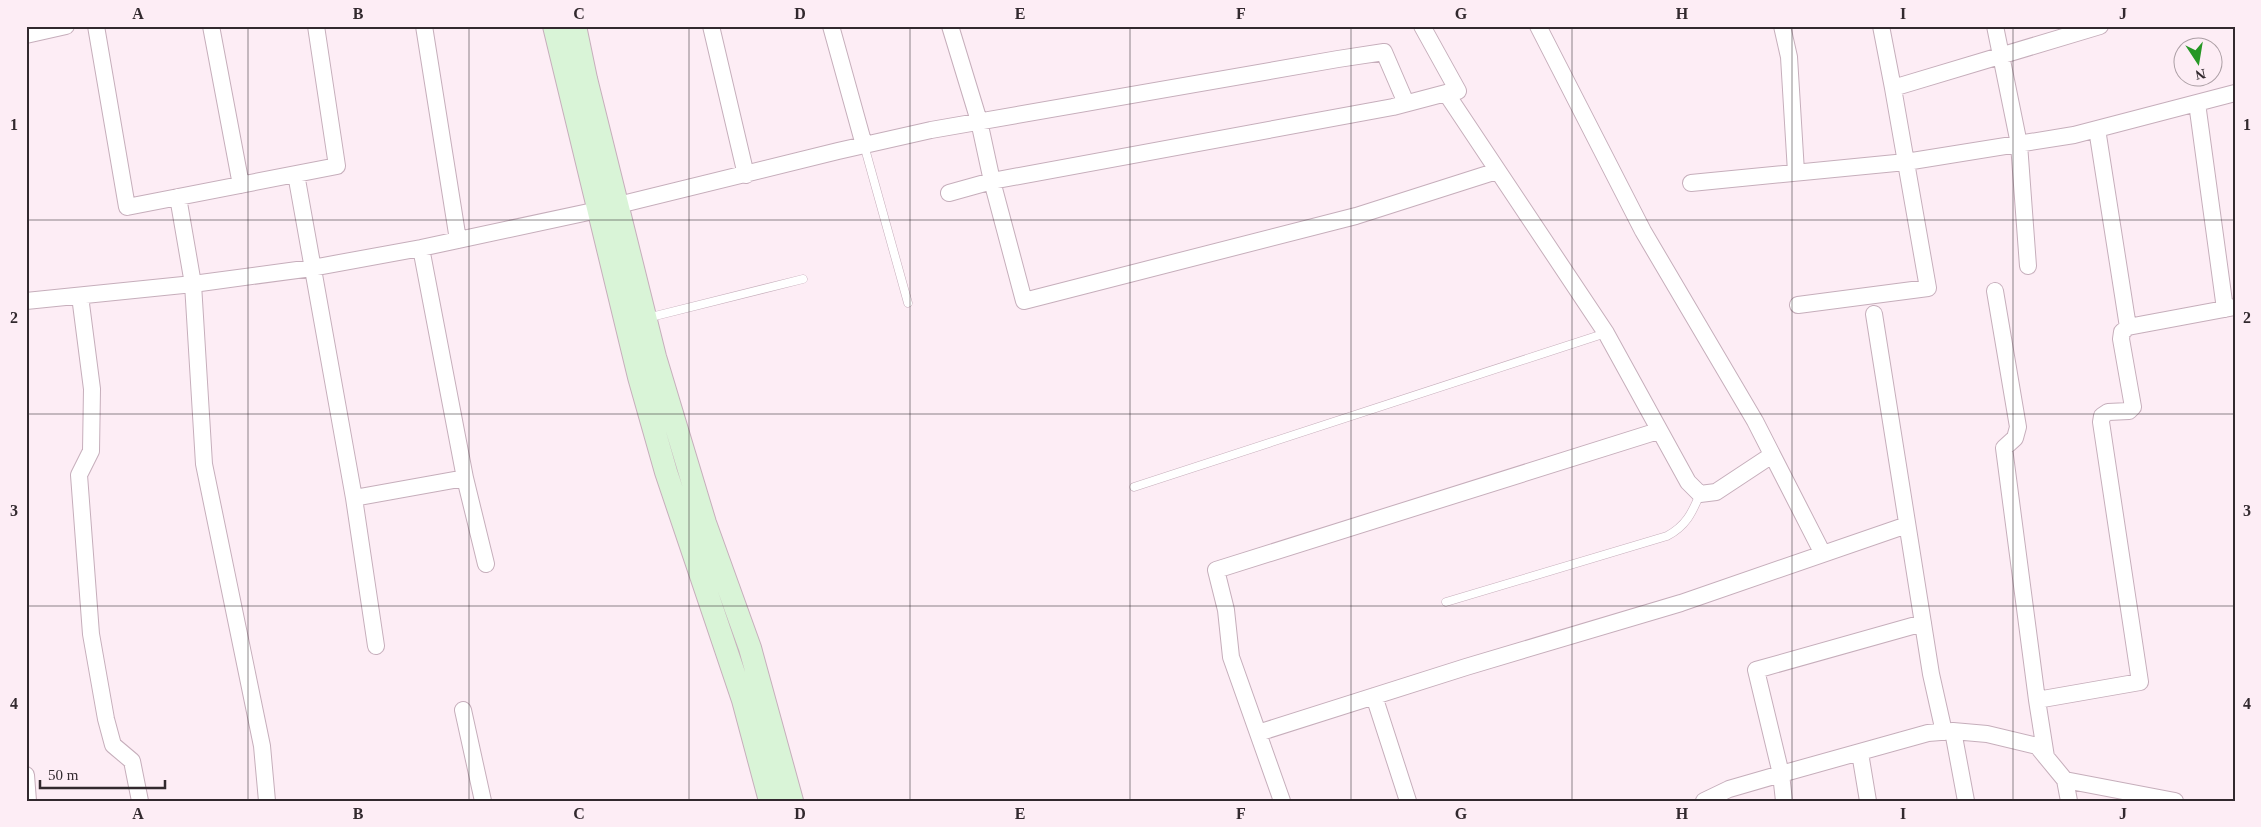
<svg xmlns="http://www.w3.org/2000/svg" width="2261" height="827" font-family="Georgia,serif">
  <style>
    .lines { fill: none; stroke-linecap: round; stroke-linejoin: round }
    .lane-casing { stroke: #c6aebb; stroke-width: 9 }
    .street-casing { stroke: #c6aebb; stroke-width: 18 }
    .secondary-casing { stroke: #c6aebb; stroke-width: 24 }
    .lane { stroke: #fff; stroke-width: 8 }
    .street { stroke: #fff; stroke-width: 16 }
    .secondary { stroke: #d9f4d7; stroke-width: 22 }
    .grid { fill: none; stroke: #32292e; stroke-width: 1; stroke-opacity: 0.55 }
    .neatline { fill: none; stroke: #32292e; stroke-width: 2 }
    .grid-label { font-size: 16px; text-anchor: middle; font-weight: bold; fill: #32292e }
  </style>
  <rect width="100%" height="100%" fill="#fdedf5"/>
  <g class="lines">
    <defs>
      <path id="lane" d="M864,145L908,303
        M647,318L803,279
        M1134,487L1606,333
        M1446,602L1667,536C1686,526 1692,513 1700,494"/>
      <path id="street" d="M96,26L127,207L337,166L316,26
        M211,26L241,185
        M424,26L458,240
        M711,26L746,175
        M831,26L864,145
        M950,26L979,121L992,181L1024,301L1356,216L1497,171
        M1422,26L1458,91L1446,93
        M1538,26L1643,231L1755,421L1823,554
        M1782,26L1789,57L1796,172
        M1881,26L1893,88L2100,26
        M1995,26L2019,144L2028,266
        M26,35L66,26
        M2197,103L2225,309
        M2097,129L2128,327
        M296,174L354,498L465,478L421,248
        M1691,183L1906,162L2074,135L2235,93
        M949,193L992,181L1393,107L1446,93L1606,333L1688,482L1700,494L1716,492L1772,455
        M178,197L193,284L204,464L262,746L267,801
        M1995,291L2018,427L2015,438L2004,448L2037,700
        M80,296L92,389L91,451L79,475L91,634L106,719L113,745L132,761L140,801
        M26,301L193,284L312,268L421,248L598,210L838,151L931,130L1338,59L1384,52L1406,103
        M1798,305L1928,288L1893,88
        M1874,314L1931,674L1944,732
        M465,478L486,564
        M354,498L376,646
        M1374,696L1408,801
        M463,710L483,801
        M1953,731L1966,801
        M1258,733L1466,667L1681,603L1907,525
        M1860,753L1868,801
        M2046,757L2037,700L2140,682L2101,422L2102,416L2108,412L2129,411L2133,407L2121,339L2122,332L2128,327L2235,307
        M26,775L28,801
        M2065,780L2175,801
        M1282,801L1231,657L1226,610L1216,570L1658,431
        M1704,801L1729,789L1781,774L1928,733L1953,731L1987,734L2037,746L2065,780L2069,801
        M1784,801L1781,774L1756,670L1923,623"/>
      <path id="secondary" d="M554,26L639,377L666,472L743,700L770,801
        M575,26L586,79L655,357L705,523L750,648L792,801"/>
    </defs>
    <use href="#lane" class="lane-casing"/>
    <use href="#street" class="street-casing"/>
    <use href="#secondary" class="secondary-casing"/>
    <use href="#lane" class="lane"/>
    <use href="#street" class="street"/>
    <use href="#secondary" class="secondary"/>
  </g>
  <path class="grid" d="M248,26V801M469,26V801M689,26V801M910,26V801M1130,26V801M1351,26V801M1572,26V801M1792,26V801M2013,26V801M26,220H2235M26,414H2235M26,606H2235"/>
  <rect width="2261" height="827" fill="none" stroke="#fdedf5" stroke-width="55"/>
  <g transform="translate(2198 62) rotate(168)"><circle r="24" fill="#fdedf5" stroke="#ac9fa5"/>
  <path d="M0-4L9 19L0 12L-9 19Z" fill="#269725"/>
  <text y="-8" font-size="14" font-weight="bold" text-anchor="middle" fill="#32292e">N</text>
  </g>
  <path d="M40 780v8h125v-8" fill="none" stroke="#32292e" stroke-width="2.5"/>
  <text x="48" y="780" font-size="15" fill="#32292e" stroke="#fdedf5" stroke-width="4" paint-order="stroke">50 m</text>
  <rect x="28" y="28" width="2206" height="772" class="neatline"/>
  <g class="grid-label">
    <text x="138" y="19">A</text>
    <text x="358" y="19">B</text>
    <text x="579" y="19">C</text>
    <text x="800" y="19">D</text>
    <text x="1020" y="19">E</text>
    <text x="1241" y="19">F</text>
    <text x="1461" y="19">G</text>
    <text x="1682" y="19">H</text>
    <text x="1903" y="19">I</text>
    <text x="2123" y="19">J</text>
    <text x="14" y="130">1</text>
    <text x="2247" y="130">1</text>
    <text x="14" y="323">2</text>
    <text x="2247" y="323">2</text>
    <text x="14" y="516">3</text>
    <text x="2247" y="516">3</text>
    <text x="14" y="709">4</text>
    <text x="2247" y="709">4</text>
    <text x="138" y="819">A</text>
    <text x="358" y="819">B</text>
    <text x="579" y="819">C</text>
    <text x="800" y="819">D</text>
    <text x="1020" y="819">E</text>
    <text x="1241" y="819">F</text>
    <text x="1461" y="819">G</text>
    <text x="1682" y="819">H</text>
    <text x="1903" y="819">I</text>
    <text x="2123" y="819">J</text>
  </g>
</svg>
